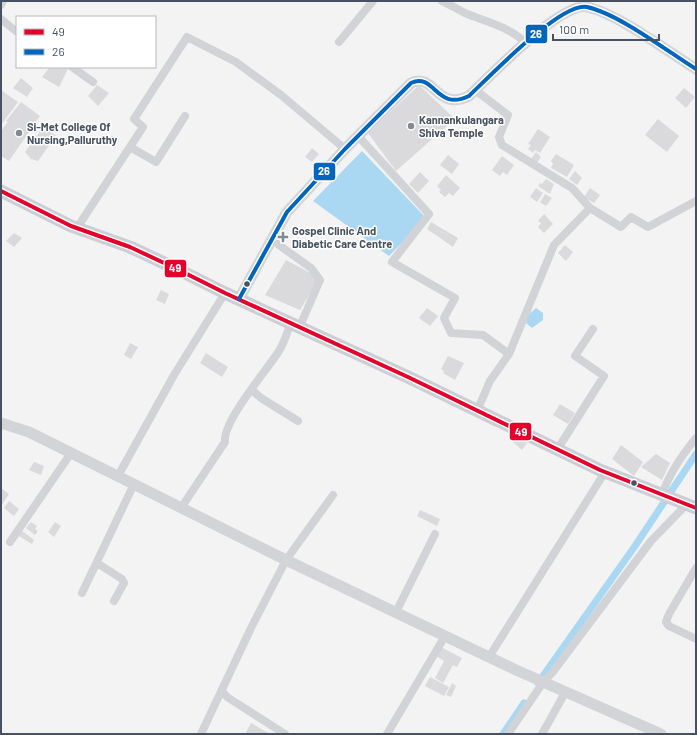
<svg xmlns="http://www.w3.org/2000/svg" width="697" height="735" font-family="Barlow,sans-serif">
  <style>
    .water { fill: #aad7f2 }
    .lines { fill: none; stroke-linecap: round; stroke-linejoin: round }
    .canal { stroke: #aad7f2; stroke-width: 7 }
    .building { fill: #dadadc }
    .street { stroke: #d1d3d6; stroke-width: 8 }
    .secondary { stroke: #d2d4d7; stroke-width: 11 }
    .primary { stroke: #ccced3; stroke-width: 13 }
    .bus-1-casing { stroke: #fff; stroke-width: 7 }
    .bus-2-casing { stroke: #fff; stroke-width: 7 }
    .bus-1 { stroke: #e4002b; stroke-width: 4 }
    .bus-2 { stroke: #0065bd; stroke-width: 4 }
    .poi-dot { fill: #848a94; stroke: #fff; stroke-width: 1.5 }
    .bus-dot { fill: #485161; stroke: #fff; stroke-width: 1.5 }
    .labels { text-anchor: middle; stroke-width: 3; stroke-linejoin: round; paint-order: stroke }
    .poi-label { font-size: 11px; font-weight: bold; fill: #485161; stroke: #fff; text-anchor: start }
    .line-badge { stroke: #fff; stroke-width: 1.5 }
    .badge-label { font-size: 11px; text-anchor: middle; font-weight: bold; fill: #fff }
  </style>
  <rect width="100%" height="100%" fill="#f3f3f3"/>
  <path class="water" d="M362,151L426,218L389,256L313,201Z
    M536,308L543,313V320L532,328L526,323L528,315Z"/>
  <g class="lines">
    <path class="canal" d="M538,683L635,546L696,454
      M503,734L524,703"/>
  </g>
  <path class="building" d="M50,67H69L59,87L42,77Z
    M21,78L33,88L27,97L13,88Z
    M97,85L109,93L98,106L88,96Z
    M419,85L455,119L396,171L368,133Z
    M684,88L695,97L686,108L675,98Z
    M1,90L18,102L1,125Z
    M21,102L40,116L9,161L1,156V131L8,122L6,121Z
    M658,119L679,136L667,152L645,135Z
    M44,126L56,136L38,161L31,159L25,152Z
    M538,129L550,137L540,153L535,150L533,153L528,149L531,145L528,144Z
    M312,148L319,154L312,162L305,157Z
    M536,152L541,157L536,164L530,160Z
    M556,154L574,165L567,177L551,168L553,164L551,161Z
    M448,155L459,164L452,174L440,165Z
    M502,156L514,165L507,175L503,172L500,176L492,170Z
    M575,171L582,178L577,185L569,179Z
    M420,172L429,181L418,193L409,184Z
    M446,175L460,188L453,196L449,193L445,197L439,192L441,190L437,186Z
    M546,179L554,184L550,194L538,186L540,183L542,184Z
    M536,188L543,193L537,202L530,197Z
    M590,188L600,195L594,203L584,197Z
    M545,194L552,198L546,206L540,202Z
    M544,214L553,224L544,233L538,227L541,223L538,221Z
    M431,222L458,238L453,247L427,229Z
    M14,233L22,238L14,247L6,241Z
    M565,245L573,252L566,261L558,253Z
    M286,260L316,276L318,281L300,310L265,295Z
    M161,290L169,294L165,304L156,300Z
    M427,308L438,316L430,326L419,318Z
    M130,343L138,347L131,359L124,355Z
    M206,353L228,367L222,377L200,363Z
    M448,356L464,363L455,380L443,373L444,371L441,369Z
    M560,404L575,413L568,424L553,415Z
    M520,433L529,440L522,450L513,442Z
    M621,445L643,462L634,476L612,459Z
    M656,454L670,463L662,480L641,467Z
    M34,462L44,466L41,475L29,470Z
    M1,488L9,494L1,506Z
    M9,501L19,509L14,516L4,508Z
    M420,510L440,519L437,526L417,516Z
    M31,522L37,526L35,529L38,531L35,535L26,528Z
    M55,522L61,526L54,537L48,532Z
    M21,530L34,540L32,544L17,535Z
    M441,647L462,658L457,667L453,665L443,683L435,678L444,661L436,656Z
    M430,677L449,687L444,696L425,686Z
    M452,683L456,686L451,697L446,695Z
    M251,723L270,734H245Z"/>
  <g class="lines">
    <path class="street" d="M442,1C451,5 459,10 467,14C488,22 509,27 526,43
      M1,5L3,1
      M1,19L17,32
      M339,42L373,1
      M72,67L93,82
      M475,90L508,115L499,137L502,145L572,188L590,208
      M359,137L429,214L392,262L455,298L444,318L451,333L483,335L509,354L490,381L477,411
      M130,147L156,162L185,116
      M77,228L143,127L134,119L187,37L236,62L281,95L345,149
      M272,240L311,268L320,280L300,326
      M509,354L554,245L590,208L621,227L631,217L648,227L696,201
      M252,390L261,398L298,421
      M557,450L604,376L575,356L593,329
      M118,476L174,375L225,293
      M662,495C669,474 682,455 696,438
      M181,508L225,442C222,422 267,370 279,351C285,341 287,332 291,323
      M10,542L71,453
      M97,563L122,579L124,583L114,601
      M696,568L669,614L666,622L669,626L696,639
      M82,593L134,484
      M396,612L435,534
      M489,657L605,472
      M222,691L227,697L285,734
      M201,734L252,626L286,560L333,495
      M387,734L445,636
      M508,734L544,681L552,673L651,541L687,504
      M542,734L566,691"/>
    <path class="secondary" d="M239,299L287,212L345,149L411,83C435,72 436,112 469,96C488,78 562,1 587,7C619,14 667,51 696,69
      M1,423L29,432L286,560L516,670L661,734"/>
    <path class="primary" d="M1,191L71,226L130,247L179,270L225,293L408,377L600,470L696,508"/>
    <defs>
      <path id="bus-1" d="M1,191L71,226L130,247L179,270L225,293L408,377L600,470L696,508"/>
      <path id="bus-2" d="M239,299L287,212L345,149L411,83C435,72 436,112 469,96C488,78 562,1 587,7C619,14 667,51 696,69"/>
    </defs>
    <use href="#bus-1" class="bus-1-casing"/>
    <use href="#bus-2" class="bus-2-casing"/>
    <use href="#bus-1" class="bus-1"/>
    <use href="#bus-2" class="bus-2"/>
  </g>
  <g class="poi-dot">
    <circle cx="411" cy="126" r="4"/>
    <circle cx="19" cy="133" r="4"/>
    <path d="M281 231h4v4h4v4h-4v4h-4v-4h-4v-4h4z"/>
  </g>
  <g class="bus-dot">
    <circle cx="247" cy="284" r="3.5"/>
    <circle cx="634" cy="483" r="3.5"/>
  </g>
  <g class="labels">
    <g class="poi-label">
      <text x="419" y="124">Kannankulangara<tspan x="419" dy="13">Shiva Temple</tspan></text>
      <text x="27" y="131">Si-Met College Of<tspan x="27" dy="13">Nursing,Palluruthy</tspan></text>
      <text x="292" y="235">Gospel Clinic And<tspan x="292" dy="13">Diabetic Care Centre</tspan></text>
    </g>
  </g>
  <g class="line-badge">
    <rect x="525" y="24" width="23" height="20" rx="4" fill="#0065bd"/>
    <rect x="313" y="162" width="23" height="19" rx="4" fill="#0065bd"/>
    <rect x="164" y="259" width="23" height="19" rx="4" fill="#e4002b"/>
    <rect x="509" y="422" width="23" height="19" rx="4" fill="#e4002b"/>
  </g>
  <g class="badge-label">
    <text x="536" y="38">26</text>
    <text x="324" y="175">26</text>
    <text x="175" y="272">49</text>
    <text x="521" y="436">49</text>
  </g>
  <rect width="697" height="735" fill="none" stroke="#485161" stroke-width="4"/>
  <rect x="16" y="16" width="140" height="52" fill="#ffffff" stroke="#b6b9c0"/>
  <rect x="24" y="29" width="20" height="6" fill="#e4002b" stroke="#b6b9c0"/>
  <text x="52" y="36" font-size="12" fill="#485161">49</text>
  <rect x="24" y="49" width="20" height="6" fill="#0065bd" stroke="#b6b9c0"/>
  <text x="52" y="56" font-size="12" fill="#485161">26</text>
  <path d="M553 34v6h106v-6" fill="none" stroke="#485161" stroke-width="2"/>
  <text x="559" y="34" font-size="12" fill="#485161" stroke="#ffffff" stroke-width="3" paint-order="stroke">100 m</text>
</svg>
